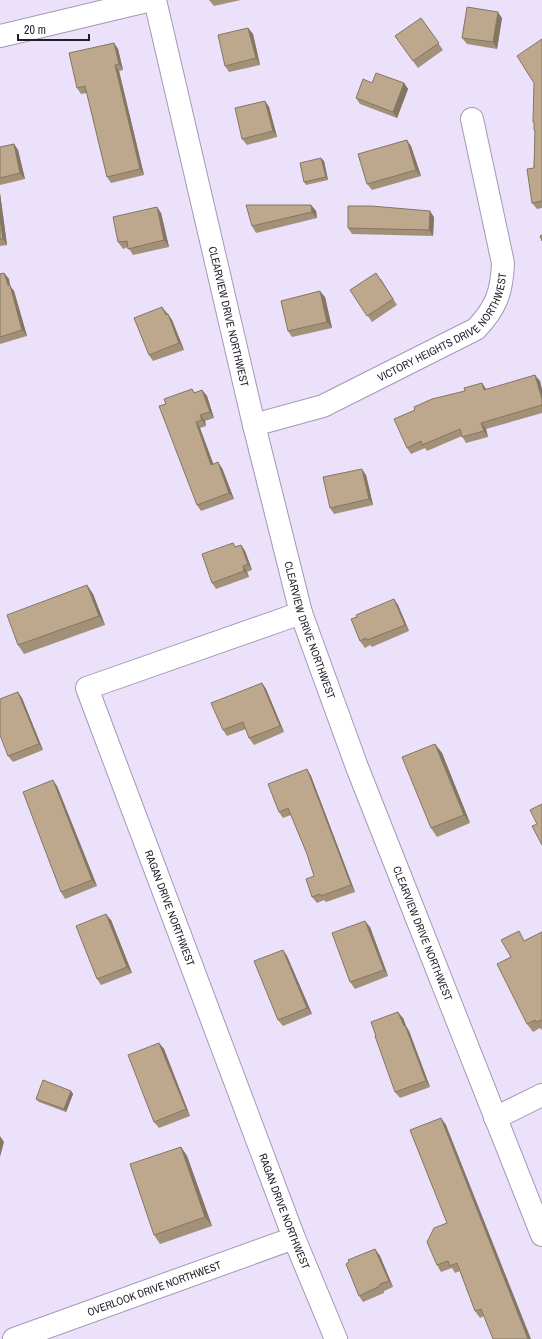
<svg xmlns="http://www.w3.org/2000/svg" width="542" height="1339" font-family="'Archivo Narrow',sans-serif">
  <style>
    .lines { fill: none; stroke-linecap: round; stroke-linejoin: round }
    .minor-casing { stroke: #a498b6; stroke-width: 24 }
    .minor { stroke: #fff; stroke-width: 22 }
    .wall { fill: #a39079 }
    .shaded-wall { fill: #847663 }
    .building { fill: #bda88d; stroke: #847663 }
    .labels { text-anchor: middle; stroke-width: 3.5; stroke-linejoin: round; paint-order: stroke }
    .street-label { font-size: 11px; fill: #221e29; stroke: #fff }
  </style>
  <rect width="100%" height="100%" fill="#ebe1fb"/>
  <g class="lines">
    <defs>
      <g id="minor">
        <path id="s1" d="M155,0L254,425L301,613L357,767L542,1235"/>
        <path d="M0,36L151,0"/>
        <path id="s2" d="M254,425L323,406L476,329C496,308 502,292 503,263L472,119"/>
        <path id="s3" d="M301,613L87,688L294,1238L336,1339"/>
        <path d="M495,1118L542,1095"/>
        <path id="s4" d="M14,1339L294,1238"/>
      </g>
    </defs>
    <use href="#minor" class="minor-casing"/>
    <use href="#minor" class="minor"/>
  </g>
  <path class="wall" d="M209,0H241L214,6Z
    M421,18L443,50L418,68L395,36Z
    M502,18L497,49L467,44L462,38Z
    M248,28L253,34L260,65L229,72L225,66Z
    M542,39V208L537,209L532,203L535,133L534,130V123L533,122Z
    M114,43L118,49L123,70L119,71L144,175L111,183L107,177L87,93L81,94L77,88Z
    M372,83H404L408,89L397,118L360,104L356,98Z
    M265,101L269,107L277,137L247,145L242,139Z
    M14,144L18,150L25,179L0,185V147Z
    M411,146L421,176L372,190L367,184Z
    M321,158L324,161L328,180L306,185L304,182Z
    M0,193L7,245L0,246Z
    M311,205L316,211L317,218L256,233L252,226Z
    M157,207L161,213L169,247L133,255L128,247L123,249L118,242Z
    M434,217L433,236L352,234L348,228Z
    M4,273L9,279L10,286L14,291L27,336L0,344V274Z
    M381,279L397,305L372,322L350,290Z
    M325,297L332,328L292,337L288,331Z
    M167,313L172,320L184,350L153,361L149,355Z
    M540,381L542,390V413L486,429L488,437L466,443L462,436L427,451L425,448L411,454L407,448L465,391L482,383L486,389Z
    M192,389L195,393L202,390L207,396L214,418L205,421L206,426L200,428L213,464L222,468L234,499L201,511L197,505L166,404Z
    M366,475L373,505L334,514L330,508Z
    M233,543L236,547L241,545L245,551L252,570L247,572L249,577L216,589L212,583Z
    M87,585L93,594L105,625L24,654L18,645Z
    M394,599L398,605L409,631L372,647L370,645L365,648L360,641Z
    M262,683L266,689L284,732L254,745L249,738L246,729L227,736L223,730Z
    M22,698L43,750L13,762L8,756Z
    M435,744L442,753L470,823L437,837L431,828Z
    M307,769L311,776L355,892L326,902L324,900L317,903L312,897L314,876L307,854L291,815L283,818L279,812Z
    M57,786L97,886L65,899L61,892Z
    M111,920L132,973L101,985L97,979Z
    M370,927L388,976L355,989L350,982Z
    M542,932V1030L540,1028L533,1032L527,1024L511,957L525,940Z
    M283,950L287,956L312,1014L283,1026L278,1020Z
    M403,1018L406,1026L409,1031L430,1087L400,1098L395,1092Z
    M159,1043L164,1049L190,1116L159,1128L154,1122Z
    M71,1091L73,1094L66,1112L39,1102L36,1099Z
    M441,1118L446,1125L484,1316L480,1318L475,1311L460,1271L455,1273L452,1268L441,1272L437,1265L447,1223Z
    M181,1147L187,1156L212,1226L160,1244L154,1235Z
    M375,1249L380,1256L393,1287L384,1291V1293L363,1302L359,1296L349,1262Z"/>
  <path class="shaded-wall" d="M498,12L502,18L497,49L493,42Z
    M248,28L253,34L260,65L256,58Z
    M114,43L118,49L123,70L119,64Z
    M115,65L119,71L144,175L140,169Z
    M404,83L408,89L397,118L393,112Z
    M265,101L269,107L277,137L273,131Z
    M407,140L411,146L421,176L416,170Z
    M14,144L18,150L25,179L20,173Z
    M321,158L324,161L328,180L326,177Z
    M0,193L7,245L3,239L0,217Z
    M311,205L316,211L317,218L312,212Z
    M157,207L161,213L169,247L164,240Z
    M430,211L434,217L433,236L429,230Z
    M4,273L9,279L10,286L14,291L27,336L22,330L8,285Z
    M320,291L325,297L332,328L327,322Z
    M162,307L167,313L170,321L166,315Z
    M168,314L172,320L184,350L179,343Z
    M535,375L540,381L542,390V399Z
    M482,383L486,389L484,390Z
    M202,390L207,396L214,418L210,412Z
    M200,415L205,421L206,426L202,420Z
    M196,422L200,428L216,471L211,465Z
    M481,423L486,429L488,437L484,431Z
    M218,462L222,468L234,499L229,493Z
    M362,469L366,475L373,505L369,499Z
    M241,545L245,551L252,570L248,564Z
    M243,566L247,572L249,577L244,571Z
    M87,585L93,594L105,625L99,616Z
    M394,599L398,605L409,631L405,625Z
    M262,683L266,689L284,732L280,726Z
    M18,692L22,698L43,750L39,744Z
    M435,744L442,753L470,823L464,815Z
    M307,769L311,776L355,892L351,885Z
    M53,780L57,786L97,886L92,880Z
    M106,914L111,920L132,973L127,967Z
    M365,921L370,927L388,976L384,970Z
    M283,950L287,956L312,1014L307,1008Z
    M398,1012L403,1018L406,1026L409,1031L430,1087L426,1081Z
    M159,1043L164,1049L190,1116L186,1109Z
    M71,1091L73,1094L66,1112L64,1109Z
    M441,1118L446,1125L531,1339H528Z
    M0,1136L4,1142L0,1157Z
    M181,1147L187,1156L212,1226L205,1217Z
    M375,1249L380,1256L393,1287L389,1281Z"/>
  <path class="building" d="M467,7L498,12L493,42L462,38Z
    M421,18L439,43L413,61L395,36Z
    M248,28L256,58L225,66L218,35Z
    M542,39V201L532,203L527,169L534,168L535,130H534V122H533L534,83L517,56Z
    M114,43L119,64L115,65L140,169L107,177L85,86L77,88L69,53Z
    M376,73L404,83L393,112L356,98L363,79L372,83Z
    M265,101L273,131L242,139L235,108Z
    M407,140L416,170L367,184L358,154Z
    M14,144L20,173L0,178V147Z
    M321,158L326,177L304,182L300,163Z
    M246,205H311L312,212L252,226Z
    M348,206H371L430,211L429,230L348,228Z
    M157,207L164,240L128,249L127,241L118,242L113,217Z
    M0,217L3,239H0Z
    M542,235V241L540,236Z
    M4,273L8,285H10L22,330L0,337V274Z
    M376,273L393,299L367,316L350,290Z
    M320,291L327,322L288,331L281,301Z
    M162,307L166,315L168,314L179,343L149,355L134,318Z
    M535,375L542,399V405L481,423L484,431L462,437L460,429L422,445L421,441L407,448L394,419L415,410L414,407L432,399L465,391L464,388L482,383L484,390Z
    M192,389L194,393L202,390L210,412L200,415L202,420L196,422L211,465L218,462L229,493L197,505L159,406L166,404L164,399Z
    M362,469L369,499L330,508L323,477Z
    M233,543L235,547L241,545L248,564L243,566L244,571L212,583L202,554Z
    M87,585L99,616L18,645L7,615Z
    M394,599L405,625L367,640L366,638L360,641L351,619L357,617L356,615Z
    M262,683L280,726L249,738L243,722L223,730L211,703Z
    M18,692L39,744L8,756L0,735V699Z
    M435,744L464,815L431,828L402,757Z
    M307,769L351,885L321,896L320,894L312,897L306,879L314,876L307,854L288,808L279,812L268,784Z
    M53,780L92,880L61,892L23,792Z
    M542,804V845L532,826L537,824L530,810Z
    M106,914L127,967L97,979L76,926Z
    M365,921L384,970L350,982L332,933Z
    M519,931L524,941L542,932V1021L541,1020L536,1022L535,1020L527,1024L497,964L511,957L501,940Z
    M283,950L307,1008L278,1020L254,961Z
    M398,1012L404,1026L405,1025L426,1081L395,1092L375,1036H376L371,1022Z
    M159,1043L186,1109L154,1122L128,1055Z
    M43,1080L71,1091L64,1109L36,1099Z
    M441,1118L528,1339H493L481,1309L475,1311L457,1263L450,1266L448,1261L437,1265L427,1242L434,1228L447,1223L410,1130Z
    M181,1147L205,1217L154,1235L130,1164Z
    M375,1249L389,1281L380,1284V1286L359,1296L346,1264L349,1262L348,1260Z"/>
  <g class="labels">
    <g class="street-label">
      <text dy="4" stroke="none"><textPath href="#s1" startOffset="325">CLEARVIEW DRIVE NORTHWEST</textPath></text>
      <text dy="4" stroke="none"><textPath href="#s2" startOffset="220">VICTORY HEIGHTS DRIVE NORTHWEST</textPath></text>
      <text dy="4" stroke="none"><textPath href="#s1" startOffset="649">CLEARVIEW DRIVE NORTHWEST</textPath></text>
      <text dy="4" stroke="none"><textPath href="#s3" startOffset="462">RAGAN DRIVE NORTHWEST</textPath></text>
      <text dy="4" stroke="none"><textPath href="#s1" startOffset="973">CLEARVIEW DRIVE NORTHWEST</textPath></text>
      <text dy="4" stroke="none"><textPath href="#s3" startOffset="786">RAGAN DRIVE NORTHWEST</textPath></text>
      <text dy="4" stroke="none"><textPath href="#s4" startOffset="149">OVERLOOK DRIVE NORTHWEST</textPath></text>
    </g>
  </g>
  <path d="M18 34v6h71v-6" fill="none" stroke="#221e29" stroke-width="2"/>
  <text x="24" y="34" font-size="12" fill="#221e29" stroke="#ffffff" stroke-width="3" paint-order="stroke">20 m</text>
</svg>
